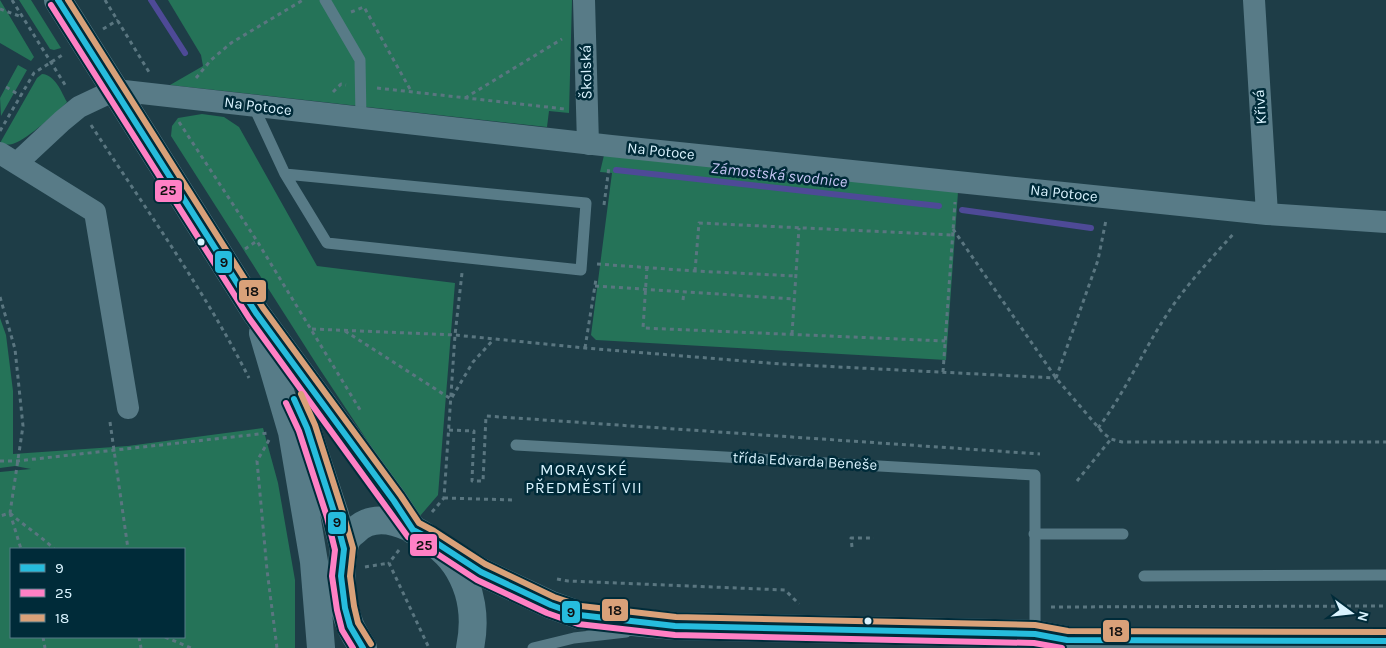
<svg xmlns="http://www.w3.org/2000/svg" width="1386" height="648" font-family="Karla,sans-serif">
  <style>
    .green { fill: #257358; fill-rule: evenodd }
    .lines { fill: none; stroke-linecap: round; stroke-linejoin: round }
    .stream { stroke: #4e4a97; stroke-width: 6 }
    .path { stroke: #5a7680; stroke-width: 3; stroke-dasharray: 4 4; stroke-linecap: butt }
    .lane { stroke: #587b87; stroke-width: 11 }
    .street { stroke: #587b87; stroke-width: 22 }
    .secondary { stroke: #577c88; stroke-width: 28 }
    .bus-1-casing { stroke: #002b39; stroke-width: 10 }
    .bus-2-casing { stroke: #002b39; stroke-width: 10 }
    .bus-3-casing { stroke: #002b39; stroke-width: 10 }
    .bus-1 { stroke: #26bcdd; stroke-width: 6 }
    .bus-2 { stroke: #ff80c5; stroke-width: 6 }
    .bus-3 { stroke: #d9a179; stroke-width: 6 }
    .bus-dot { fill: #d9f3fe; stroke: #002b39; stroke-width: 2 }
    .labels { text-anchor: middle; stroke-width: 5; stroke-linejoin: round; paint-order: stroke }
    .street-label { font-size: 15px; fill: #d9f3fe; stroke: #002b39 }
    .water-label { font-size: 16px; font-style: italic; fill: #c6c6f5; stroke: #002b39 }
    .neighbourhood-label { font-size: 16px; letter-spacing: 1px; fill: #d9f3fe; stroke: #002b39 }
    .line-badge { stroke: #002b39; stroke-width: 2 }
    .pale-badge-label { font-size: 14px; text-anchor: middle; font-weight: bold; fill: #111 }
  </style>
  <rect width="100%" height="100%" fill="#1e3d47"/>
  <path class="green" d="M0,0L34,57L31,61L0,43Z
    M19,0H31L61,48L54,50L50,49Z
    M168,0H572L569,113L549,111L547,127L170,85L203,66L201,55Z
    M18,65L27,70L1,116L0,98Z
    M42,74C55,75 61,91 67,102C59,111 27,139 15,143C10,145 6,145 0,143L37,78Z
    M202,114L224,117L239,127L317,266L455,283L438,495L420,516L408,502L317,365L171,136L172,126L178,118Z
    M605,151L958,192L946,360L596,340L591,335L612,173L600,172Z
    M0,318L6,335L13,391V454L128,446L263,428L278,483L295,580V648H0V472L31,469L15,466L0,468ZM11,549H184V637H11Z"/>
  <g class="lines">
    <path class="stream" d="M151,0L185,53
      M616,170L939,206
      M962,210L1091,228"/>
    <path class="path" d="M12,0L67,88
      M105,0L149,72
      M0,9L22,17
      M351,12L364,7L411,91
      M103,29L118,20
      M196,78L211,60L231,43L303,0
      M6,87L21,96
      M377,88L565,109
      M333,92L341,84L346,85
      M465,98L562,39
      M179,122L257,241L362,413
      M91,125C145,208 205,291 249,378
      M0,131L34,73L64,54
      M604,205L609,167
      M953,229L1056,378L1103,433L1111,439L1122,442H1386
      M245,249L257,241
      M597,264L695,271L796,276
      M647,267L643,328L945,341
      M695,271L699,223L953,235
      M595,286L794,299
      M0,297L15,349L23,426L10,513L0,516
      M683,300L684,292
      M312,329L455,335L585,348L781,364L1056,378
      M345,331L451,399L473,362L494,339
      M792,334L799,228
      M585,348L596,279
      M943,372L955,202
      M1056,378L1098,260L1106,220
      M110,422L128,549
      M1098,428C1124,394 1141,355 1164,319C1184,287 1210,260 1235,232
      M449,430L474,431L472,481H483L486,416L1040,454
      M269,440L257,461L267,570L277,648
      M0,461H17L268,433
      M1077,481L1111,439
      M444,498L514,500
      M432,512L444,498L455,335L462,273
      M10,513C24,526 40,535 54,549
      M10,513L21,549
      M852,547L851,538H874
      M399,550L389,563L429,648
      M365,567L389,563
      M557,579L568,581L785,590L799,604
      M1051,607L1386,606
      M43,637L45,648
      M139,637L141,648
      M165,637L191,648"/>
    <path class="lane" d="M325,0L360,60L361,119
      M253,105L285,174L327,243L581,270L586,203L285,174
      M516,445L1035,475V634
      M1034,534H1123
      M1144,576L1386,575
      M533,648L574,638L626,632"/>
    <path class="street" d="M584,0L588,144
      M1254,0L1267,214
      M0,153L95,212L128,408
      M17,163L62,121L79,107L115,90L611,146L1267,214L1386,222"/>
    <path class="secondary" d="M58,0L256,313L394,501L413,530
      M263,333L292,432L314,562L321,648
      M306,427L335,515L344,549
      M442,548L481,572L551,605L579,615L612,620L675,626L1035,634L1067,640L1386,641
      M363,648C359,641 353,633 350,625C343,607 340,584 342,565C343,557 343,547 347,539C349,536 352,533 355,531C383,502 437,539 455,564C472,589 476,619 470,648"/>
    <defs>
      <path id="bus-1" d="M58,0L256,313L394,501L413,530L429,538L481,572L551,605L579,615L675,626L1035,634L1067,640L1386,641
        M294,399L307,428L335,515L344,549L341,576L345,608L350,626L363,648"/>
      <path id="bus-2" d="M51,5L249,318L408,537L425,546L477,580L547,613L578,624L675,635L1034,643L1062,648
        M286,403L299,431L327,517L335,550L332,576L337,610L342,630L353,648"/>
      <path id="bus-3" d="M68,0L263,308L401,496L419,523L434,531L485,564L554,597L581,606L676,617L1035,625L1068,631L1386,632
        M301,394L315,425L343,513L353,548L350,576L354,606L358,623L371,644"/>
    </defs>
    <use href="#bus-1" class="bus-1-casing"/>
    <use href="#bus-2" class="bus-2-casing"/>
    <use href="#bus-3" class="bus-3-casing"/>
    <use href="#bus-1" class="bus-1"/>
    <use href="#bus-2" class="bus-2"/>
    <use href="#bus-3" class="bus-3"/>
  </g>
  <g class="bus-dot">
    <circle cx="201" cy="242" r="4.5"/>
    <circle cx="868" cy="621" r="4.5"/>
  </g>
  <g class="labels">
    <g class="street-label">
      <text transform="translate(586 72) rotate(-91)" y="5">Školská</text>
      <text transform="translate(258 106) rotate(7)" y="5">Na Potoce</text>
      <text transform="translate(1260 107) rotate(-94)" y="5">Křivá</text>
      <text transform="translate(661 151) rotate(6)" y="5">Na Potoce</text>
      <text transform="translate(1064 193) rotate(6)" y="5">Na Potoce</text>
      <text transform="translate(805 461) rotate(3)" y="5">třída Edvarda Beneše</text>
    </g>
    <g class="water-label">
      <text transform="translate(779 174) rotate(6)" y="6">Zámostská svodnice</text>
    </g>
    <g class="neighbourhood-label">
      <text x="584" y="475">MORAVSKÉ<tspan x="584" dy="18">PŘEDMĚSTÍ VII</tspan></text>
    </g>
  </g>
  <g class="line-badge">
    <rect x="154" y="179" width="29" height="24" rx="5" fill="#ff80c5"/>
    <rect x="214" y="250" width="19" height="24" rx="5" fill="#26bcdd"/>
    <rect x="238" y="279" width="29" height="24" rx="5" fill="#d9a179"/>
    <rect x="327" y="511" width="20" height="24" rx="5" fill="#26bcdd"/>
    <rect x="409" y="533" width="29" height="24" rx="5" fill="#ff80c5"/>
    <rect x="601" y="598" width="28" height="24" rx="5" fill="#d9a179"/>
    <rect x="561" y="600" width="20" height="24" rx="5" fill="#26bcdd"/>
    <rect x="1102" y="619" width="28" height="24" rx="5" fill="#d9a179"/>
  </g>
  <g class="pale-badge-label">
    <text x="168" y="195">25</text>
    <text x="224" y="267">9</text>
    <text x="252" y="296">18</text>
    <text x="337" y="527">9</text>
    <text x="424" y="550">25</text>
    <text x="615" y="615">18</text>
    <text x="571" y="617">9</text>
    <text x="1116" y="636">18</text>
  </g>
  <rect x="10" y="548" width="175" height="90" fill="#002b39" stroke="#577b88"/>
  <rect x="20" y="564" width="25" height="8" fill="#26bcdd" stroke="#577b88"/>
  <text x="55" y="573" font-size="15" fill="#d9f3fe">9</text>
  <rect x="20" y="589" width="25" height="8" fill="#ff80c5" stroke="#577b88"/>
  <text x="55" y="598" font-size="15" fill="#d9f3fe">25</text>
  <rect x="20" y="614" width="25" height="8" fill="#d9a179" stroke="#577b88"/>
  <text x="55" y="623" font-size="15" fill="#d9f3fe">18</text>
  <g transform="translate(1351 613) rotate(105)" stroke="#002b39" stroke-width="4" paint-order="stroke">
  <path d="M0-4L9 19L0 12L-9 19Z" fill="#d9f3fe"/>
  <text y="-8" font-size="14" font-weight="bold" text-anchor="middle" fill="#d9f3fe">N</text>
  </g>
</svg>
